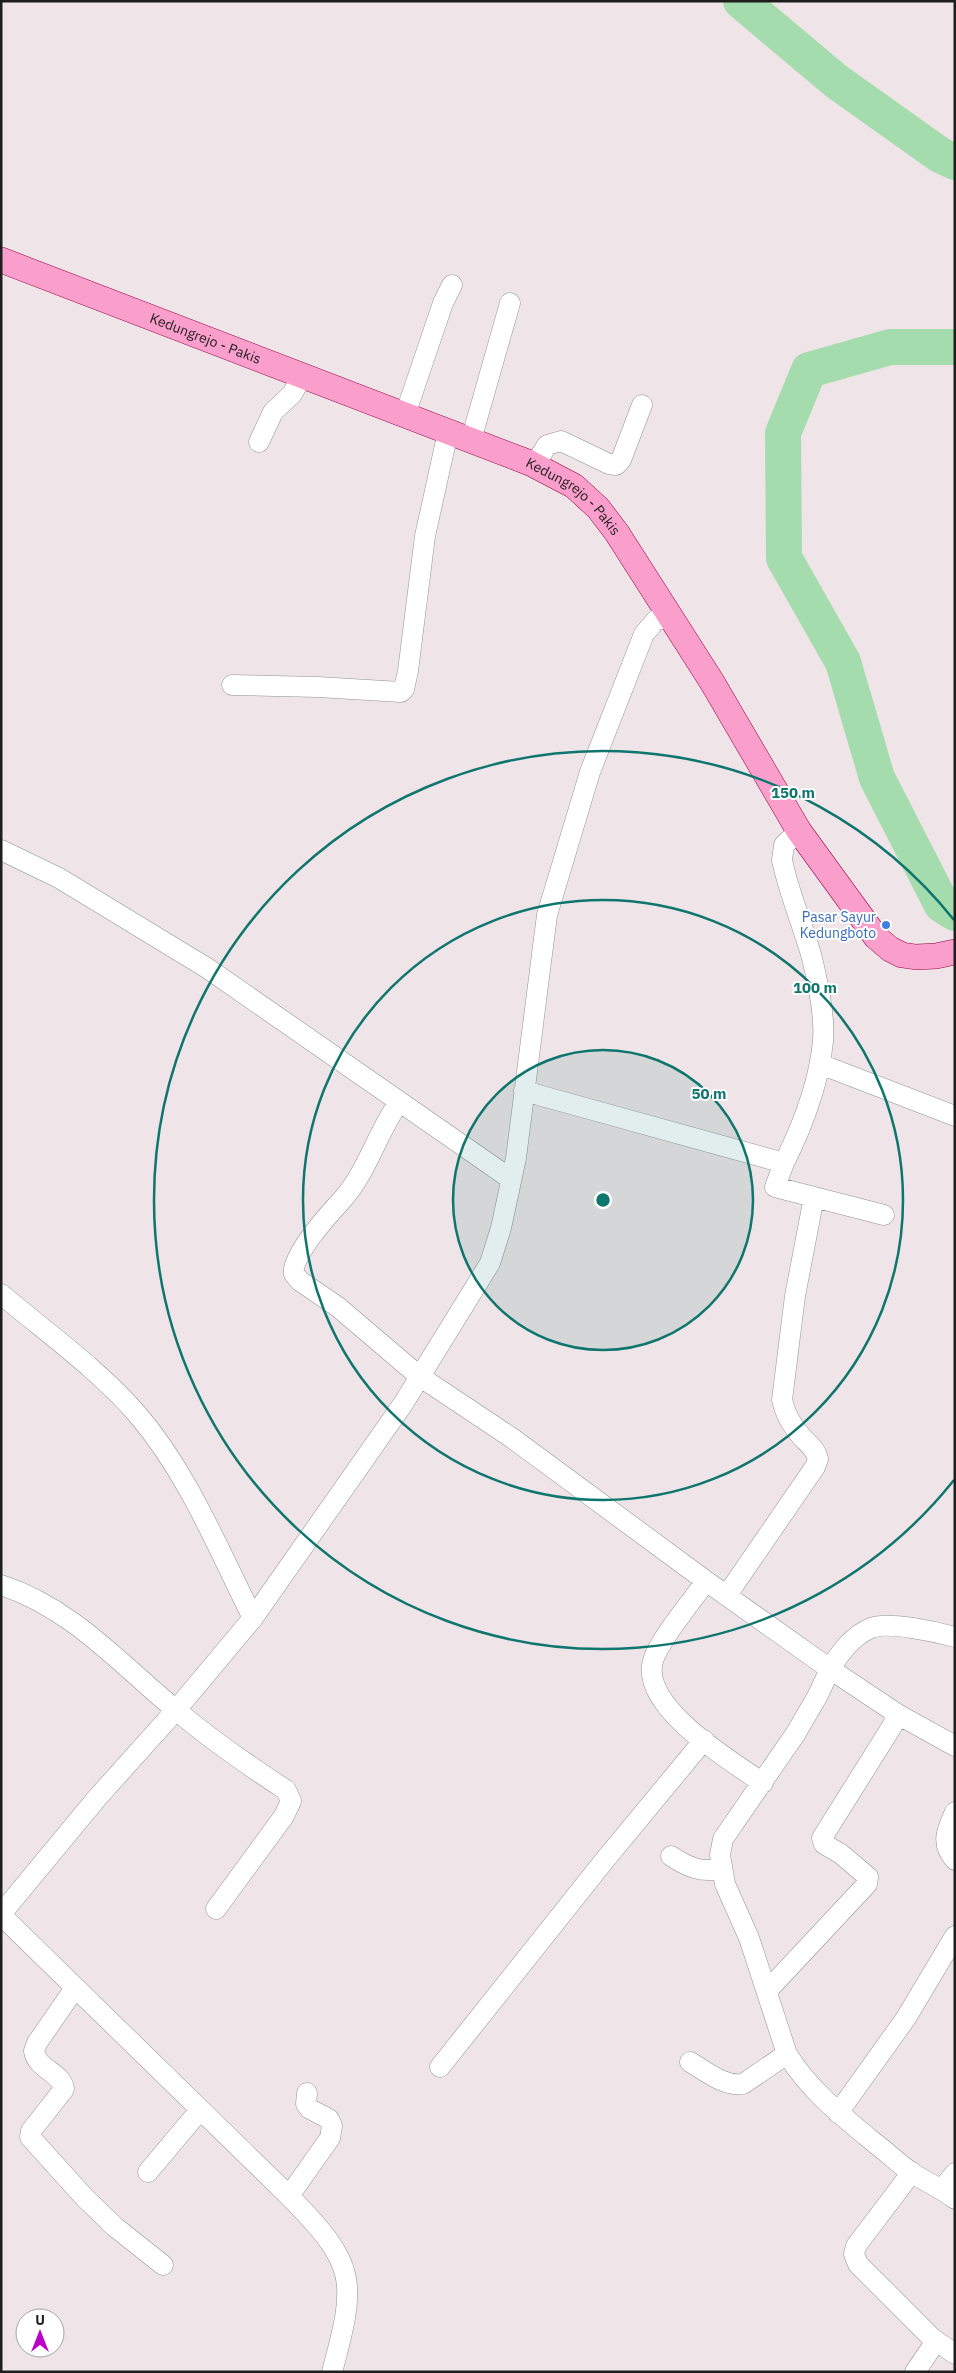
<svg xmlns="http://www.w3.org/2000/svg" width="956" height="2373" font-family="'IBM Plex Sans',sans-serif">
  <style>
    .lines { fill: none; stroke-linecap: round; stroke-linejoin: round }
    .river { stroke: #a5dcae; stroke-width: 36 }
    .minor-casing { stroke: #929292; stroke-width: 21 }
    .major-casing { stroke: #95033e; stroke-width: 26 }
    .minor { stroke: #fff; stroke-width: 20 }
    .major { stroke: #fa9ecc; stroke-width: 25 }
    .ring { fill: none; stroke: #0f766e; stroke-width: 2.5 }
    .shop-dot { fill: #3f7fe0; stroke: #fff; stroke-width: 2 }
    .labels { text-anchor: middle; stroke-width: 4; stroke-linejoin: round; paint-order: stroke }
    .street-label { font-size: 14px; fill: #1e1e1e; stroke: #fff }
    .shop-label { font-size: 14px; fill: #366cbe; stroke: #fff; text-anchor: end }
    .centre { fill: #0f766e; stroke: #fff; stroke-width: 2.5 }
    .ring-label { font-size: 15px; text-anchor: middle; font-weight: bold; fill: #0f766e; stroke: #fff; stroke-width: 4; stroke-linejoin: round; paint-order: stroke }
  </style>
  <rect width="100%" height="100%" fill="#efe4e8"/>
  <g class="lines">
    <path class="river" d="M741,1L836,81L940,155L955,162
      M955,347H890L809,370L783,433L784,558L843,662L877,778L942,905L955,913"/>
    <defs>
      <path id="minor" d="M405,415L443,303L452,285
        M471,440L510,303
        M259,442L273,412L292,394L303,375
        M535,465L547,445L561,441L609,464L616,465L621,460L642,405
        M232,685L318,687L401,692L404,689L408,671L425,536L448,432
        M1,850L59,878L207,968L511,1179
        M820,1064L955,1116
        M524,1091L784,1163C803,1125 819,1083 823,1041C825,1015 818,984 812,958C803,925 789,894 782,860L784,845L799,831
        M399,1102C377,1133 367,1173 341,1201C329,1214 290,1257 294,1274L300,1281L338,1307L419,1376L512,1438L706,1581L830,1669L818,1695L796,1733L723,1839L720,1855L725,1884L749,1938L787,2054C809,2090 843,2117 876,2144C888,2153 899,2164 912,2173C926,2182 941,2188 955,2199
        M784,1163L775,1187L884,1215
        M1,1294C47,1333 98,1369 137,1414C188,1473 218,1549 253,1618
        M706,1581C693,1600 658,1641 653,1661C640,1707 731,1761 763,1783
        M1,1585C72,1608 120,1664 176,1710C210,1739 249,1766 286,1790L291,1801L284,1816L216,1909
        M727,1595L815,1467L818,1459C816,1449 807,1443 801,1436C792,1426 785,1413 782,1400L795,1296L814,1197
        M955,1637C937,1632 888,1621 871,1628C852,1636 840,1653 830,1669L899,1715L955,1746
        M955,1812C947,1830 940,1843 955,1860
        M671,1856C686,1866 702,1874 720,1868
        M1,1914L97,1798L176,1710L253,1618L403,1404L490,1263L501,1228L516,1158L547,915L590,772L644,634L656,620L670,618
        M1,1915L289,2196C357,2265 357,2280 332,2372
        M75,1988L37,2043L34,2051C37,2070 62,2072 64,2089L31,2131L30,2137L84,2197L115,2227L163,2265
        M767,1991L867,1884L868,1877L841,1854L824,1844L822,1838L899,1715
        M690,2062C706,2071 724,2087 743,2084L787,2054
        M440,2067L604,1861L704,1740
        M838,2113L906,2018L955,1936
        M148,2172L200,2110
        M912,2172L856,2246L854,2254L858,2264L932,2338L955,2354
        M942,2189L955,2173
        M289,2196L330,2138L332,2126L329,2119L310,2109L306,2104L307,2093
        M915,2372L936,2341"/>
      <g id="major">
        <path id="s1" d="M1,260L530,463L574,486L598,508L617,533L712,682L799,831L876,937L890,949L902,955L916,957L936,956L955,952"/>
      </g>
    </defs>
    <use href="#minor" class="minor-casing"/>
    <use href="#major" class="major-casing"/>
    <use href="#minor" class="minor"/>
    <use href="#major" class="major"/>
  </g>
  <circle cx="603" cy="1200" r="150" fill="#0f766e" fill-opacity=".12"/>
  <g class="ring">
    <circle cx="603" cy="1200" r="150"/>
    <circle cx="603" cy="1200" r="300"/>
    <path d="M954 1480A449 449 0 1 1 954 920"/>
  </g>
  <circle class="shop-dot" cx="886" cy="925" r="5"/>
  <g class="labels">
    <g class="street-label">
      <text dy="5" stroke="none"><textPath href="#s1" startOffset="219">Kedungrejo - Pakis</textPath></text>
      <text dy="5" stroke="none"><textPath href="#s1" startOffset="622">Kedungrejo - Pakis</textPath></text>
    </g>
    <g class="shop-label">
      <text x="876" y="922">Pasar Sayur<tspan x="876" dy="16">Kedungboto</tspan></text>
    </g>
  </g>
  <circle cx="603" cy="1200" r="8" class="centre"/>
  <g class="ring-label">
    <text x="793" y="798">150 m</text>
    <text x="815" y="993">100 m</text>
    <text x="709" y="1099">50 m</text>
  </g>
  <rect width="956" height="2373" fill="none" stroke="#1e1e1e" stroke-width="5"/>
  <g transform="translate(40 2333)"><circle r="24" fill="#ffffff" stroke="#a5a5a5"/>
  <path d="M0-4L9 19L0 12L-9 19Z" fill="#ba03c8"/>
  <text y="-8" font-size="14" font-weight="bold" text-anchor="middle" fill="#1e1e1e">U</text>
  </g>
</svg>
